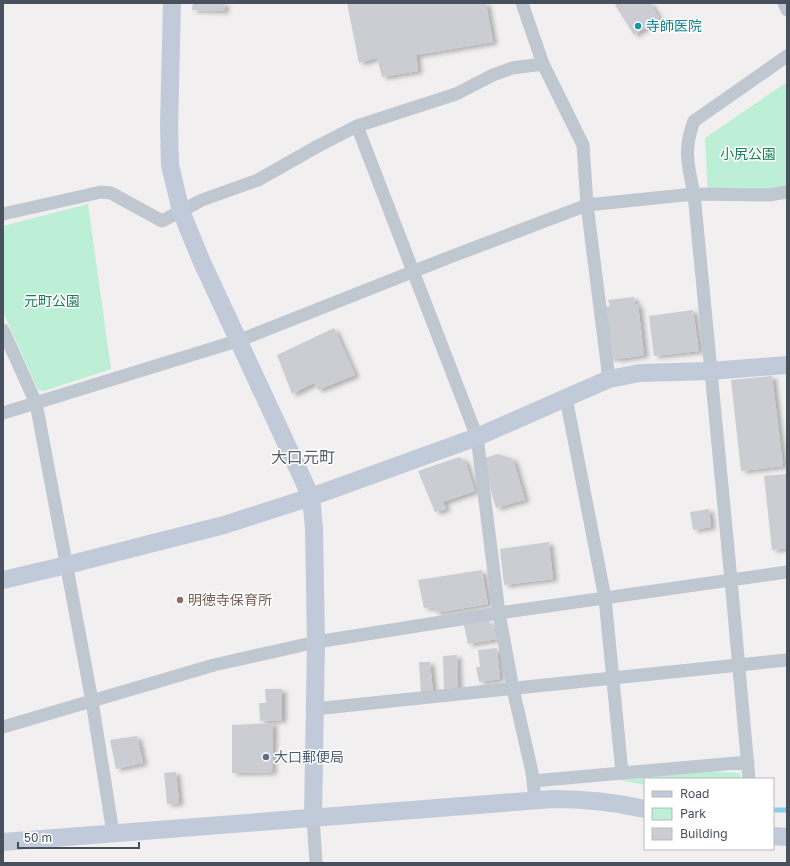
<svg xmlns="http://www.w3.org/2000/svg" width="790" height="866" font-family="'Golos Text','Noto Sans JP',sans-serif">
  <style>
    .green { fill: #bdefd6 }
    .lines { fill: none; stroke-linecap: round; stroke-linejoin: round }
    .stream { stroke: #8acdec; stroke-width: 5 }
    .building { fill: #cbcdd3; filter: url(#shadow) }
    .street { stroke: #bfc7d1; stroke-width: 13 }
    .secondary { stroke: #c1cad8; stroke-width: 18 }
    .culture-dot { fill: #0f9aa8; stroke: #fff; stroke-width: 1.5 }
    .education-dot { fill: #8d6e63; stroke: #fff; stroke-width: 1.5 }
    .service-dot { fill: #5c6f8a; stroke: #fff; stroke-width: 1.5 }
    .labels { text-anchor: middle; stroke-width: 3; stroke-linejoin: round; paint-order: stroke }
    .culture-label { font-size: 14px; fill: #0d838f; stroke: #fff; text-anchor: start }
    .park-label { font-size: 14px; fill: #177e56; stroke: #fff }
    .education-label { font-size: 14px; fill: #785e54; stroke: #fff; text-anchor: start }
    .service-label { font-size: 14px; fill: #4e5e75; stroke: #fff; text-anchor: start }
    .quarter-label { font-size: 16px; fill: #5b5e64; stroke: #fff }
  </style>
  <defs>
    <filter id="shadow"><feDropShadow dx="4.5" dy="2.5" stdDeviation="2" flood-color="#0004"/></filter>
  </defs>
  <rect width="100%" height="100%" fill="#f1efef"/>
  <path class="green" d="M787,82V189L708,198L705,138Z
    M88,204L111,369L44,391L38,390L3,312V226Z
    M707,771L740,773L741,779H645V785L615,779L684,774Z"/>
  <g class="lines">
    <path class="stream" d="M773,810H787"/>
  </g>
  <path class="building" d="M193,3H225L224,11L192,10Z
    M347,3H486L493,42L416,55L418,71L382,77L377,58L359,63Z
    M614,3H650L659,18L634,35Z
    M634,297L635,304H638L644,355L619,359L607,357L603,307L610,306L608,300Z
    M693,310L699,351L654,356L649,316Z
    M334,328L355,375L318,390L314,383L292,394L277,355Z
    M772,376L783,466L741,471L731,380Z
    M498,454L513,459L525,500L516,502L496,508L481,459Z
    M459,457L465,461L475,491L443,502L446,509L435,512L418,471Z
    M787,474V548L772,550L764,476Z
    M709,509L711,527L693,530L690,512Z
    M549,542L553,579L504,585L500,549Z
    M482,570L488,604L435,613L434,607L424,608L418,580Z
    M488,621L494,627L497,639L468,644L464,625Z
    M497,648L500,679L479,682L476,667H480L478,650Z
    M457,655L458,688L444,689L443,656Z
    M419,662H430L433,693L421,694Z
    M265,689H282V720L260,721L259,703H266Z
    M273,723L272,772L232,773V725Z
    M137,736L143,763L116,769L110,740Z
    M176,772L179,803L167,804L164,773Z"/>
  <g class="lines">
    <path class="street" d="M522,3L543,64L583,145L587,205L609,379
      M784,3L787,10
      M357,126L477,437L499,613L513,689L532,772L535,800
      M3,214L101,192L111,193L162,221L202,200L258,180L318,146L357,126L456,94L493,75L512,68L543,64
      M3,330L36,403L92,701L113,833
      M3,413L240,340L450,257L587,205L694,194L769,195L787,192
      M314,709L787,660
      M3,727L214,665L316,642L499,613L787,572
      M622,773L748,762
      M749,779L731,580L694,194C688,166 683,149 694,121L787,56
      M533,781L622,773L605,598L566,398
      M313,817L316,863"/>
    <path class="secondary" d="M172,3L169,126L170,165L181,211L201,260L311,497L314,528L316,642L313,817
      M3,580L67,565L224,525L311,497L477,437L609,379L640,373L710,371L787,365
      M773,836L787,837
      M3,842L553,799C584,799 614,802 645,809"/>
  </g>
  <circle class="culture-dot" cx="638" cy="26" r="4"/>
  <circle class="education-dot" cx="180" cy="600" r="4"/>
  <circle class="service-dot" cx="266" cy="757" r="4"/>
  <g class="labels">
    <g class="culture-label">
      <text x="646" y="31">寺師医院</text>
    </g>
    <g class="park-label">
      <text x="748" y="159">小尻公園</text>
      <text x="52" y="306">元町公園</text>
    </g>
    <g class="education-label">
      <text x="188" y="605">明徳寺保育所</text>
    </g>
    <g class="service-label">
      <text x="274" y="762">大口郵便局</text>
    </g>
    <g class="quarter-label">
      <text x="303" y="463">大口元町</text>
    </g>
  </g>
  <rect width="790" height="866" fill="none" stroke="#47505c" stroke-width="8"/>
  <rect x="644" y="778" width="130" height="72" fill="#ffffff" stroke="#b5b9be"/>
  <rect x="652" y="791" width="20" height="6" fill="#c1cad8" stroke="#b5b9be"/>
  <text x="680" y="798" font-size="12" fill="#47505c">Road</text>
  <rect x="652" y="808" width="20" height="12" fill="#bdefd6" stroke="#b5b9be"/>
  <text x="680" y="818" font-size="12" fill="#47505c">Park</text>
  <rect x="652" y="828" width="20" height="12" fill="#cbcdd3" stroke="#b5b9be"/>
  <text x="680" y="838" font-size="12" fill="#47505c">Building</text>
  <path d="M18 842v6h121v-6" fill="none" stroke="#47505c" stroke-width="2"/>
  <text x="24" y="842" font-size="12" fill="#47505c" stroke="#ffffff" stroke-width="3" paint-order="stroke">50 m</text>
</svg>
